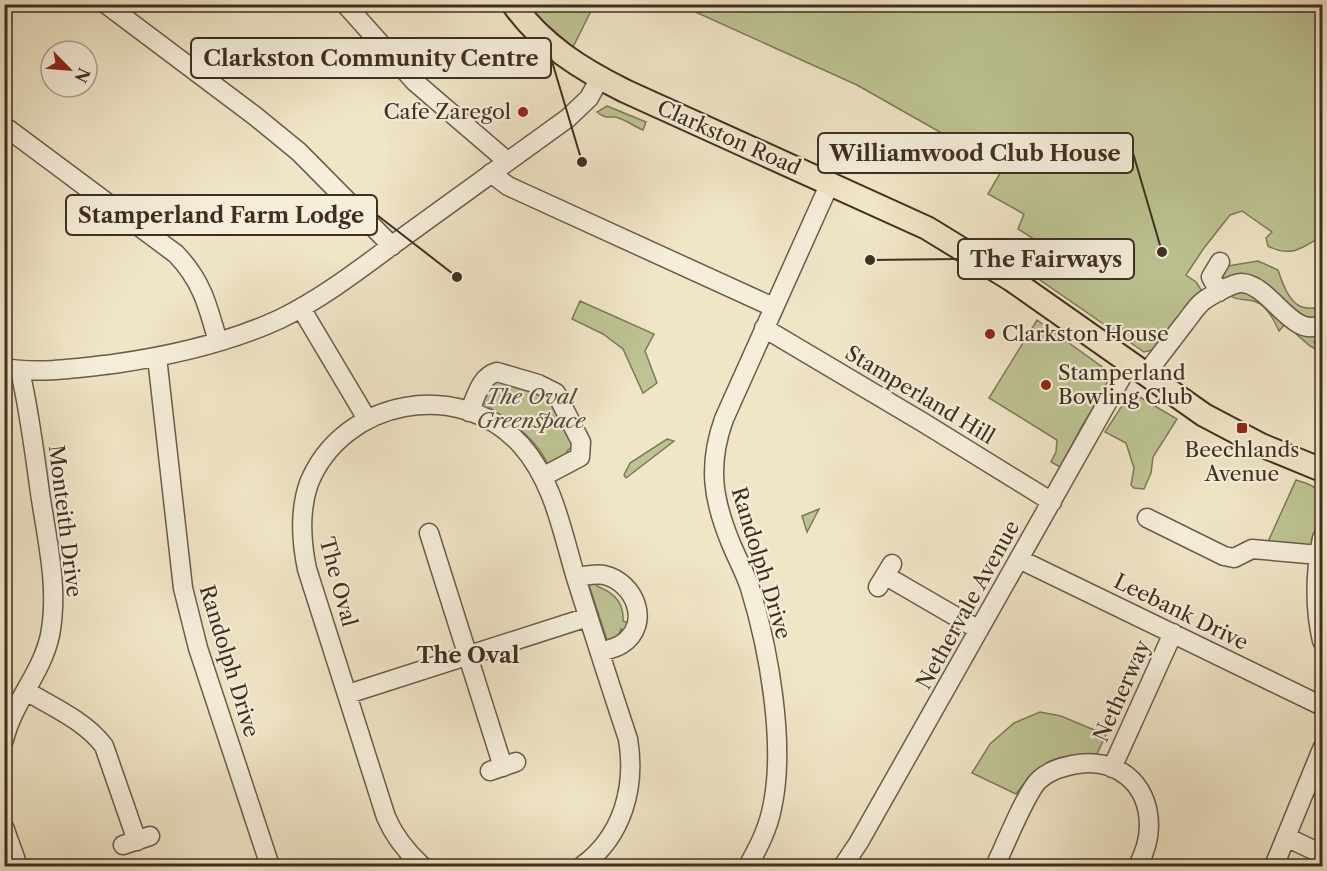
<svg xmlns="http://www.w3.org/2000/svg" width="1327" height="871" font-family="'Libre Caslon Text',serif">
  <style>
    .green { fill: #bdc393; stroke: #7e795a; stroke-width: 1.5 }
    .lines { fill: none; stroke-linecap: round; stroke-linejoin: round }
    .minor-casing { stroke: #6b5c4a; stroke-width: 21 }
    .major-casing { stroke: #3f2f20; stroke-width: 26 }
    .minor { stroke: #f5eedb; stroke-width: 18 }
    .major { stroke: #f0e5c7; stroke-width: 22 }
    .poi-dot { fill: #8f2418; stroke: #f5eedb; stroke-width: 2 }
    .labels { text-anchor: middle; stroke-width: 4.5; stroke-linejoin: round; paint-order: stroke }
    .poi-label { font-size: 21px; fill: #3f2f20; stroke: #f5eedb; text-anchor: start }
    .street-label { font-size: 21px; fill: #3f2f20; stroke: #f5eedb }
    .park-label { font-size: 21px; font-style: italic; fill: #584d37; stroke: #f5eedb }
    .neighbourhood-label { font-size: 22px; font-weight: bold; fill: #3f2f20; stroke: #f5eedb }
    .leader { fill: none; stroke: #3f2f20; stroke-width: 2 }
    .callout-dot { fill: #3f2f20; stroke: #f5eedb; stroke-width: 2 }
    .callout { fill: #f5eedb; stroke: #3f2f20; stroke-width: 2 }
    .callout-label { font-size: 22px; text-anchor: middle; font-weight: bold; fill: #3f2f20 }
  </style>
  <rect width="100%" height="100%" fill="#f0e5c7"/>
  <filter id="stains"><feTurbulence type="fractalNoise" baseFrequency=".00333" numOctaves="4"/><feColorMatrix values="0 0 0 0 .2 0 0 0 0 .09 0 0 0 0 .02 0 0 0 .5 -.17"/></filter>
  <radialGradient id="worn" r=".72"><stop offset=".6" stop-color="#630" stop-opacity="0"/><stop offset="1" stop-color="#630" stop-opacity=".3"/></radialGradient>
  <path class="green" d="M530,5H594L573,47L538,17Z
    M680,5H1322V236C1303,248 1290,258 1268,246L1266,238L1272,232L1242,211L1230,215L1204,248L1186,275L1196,282L1204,294L1159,344L1152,350L1144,352L1027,271L1045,246L1018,229L1024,214L988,194L1002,170L968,148L857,85Z
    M607,106L646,122L643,130C635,127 623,118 615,117C607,117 604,118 597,112Z
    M1258,261L1278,270C1282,282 1289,303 1302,307C1309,309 1316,308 1322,308L1321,316L1305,320L1224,280L1222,273L1228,266Z
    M1245,290L1306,335L1314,337L1322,332V337L1314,342L1322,348V352L1310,346L1285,324L1279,331C1273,318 1265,301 1248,300C1240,299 1236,300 1229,295Z
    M580,301L654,334L645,351L657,383L643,393L623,349L603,334L572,319Z
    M1037,320L1112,374V377L1083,424L1060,467L1051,462L1056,452L1057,440L989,398Z
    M491,378L550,394L577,443L567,451L565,459L549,468C538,437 506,419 481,402Z
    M1131,392L1177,419L1153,457L1151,473L1144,489L1134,488L1131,485L1134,468L1126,443L1105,432Z
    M667,439L674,441L626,478L624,475L630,463Z
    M1296,480C1302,482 1313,484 1317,490C1326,502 1313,537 1310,551L1266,546Z
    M819,509L807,532L802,516Z
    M595,578L597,586C614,593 624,602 623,621L631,624L627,633L621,629L617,641L608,643L589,585L590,581Z
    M1040,712L1061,716L1106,735L1096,756C1057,751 1038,763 1016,794L972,773L990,744L1014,723Z"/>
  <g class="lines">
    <defs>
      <path id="minor" d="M106,4L255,116L299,152L392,246
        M345,4L415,82L507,161
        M4,126L176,254C202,281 208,306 218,342
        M491,173L508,186L773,307
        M1219,292L1211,277L1220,262
        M301,308L367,419
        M764,328L924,423L1052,502
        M157,357L183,588L198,648L270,866
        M4,368C40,374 78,368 113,364C170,356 228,343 280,319C323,298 360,269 398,241C454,200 511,159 568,118L589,98L600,78
        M1145,375C1158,358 1171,341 1184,324C1190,317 1195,308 1202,302C1208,297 1234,282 1242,283C1271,285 1293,341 1322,324
        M469,412C476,398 480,376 497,372L538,384L556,393L581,442L580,457L544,476
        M1147,518L1224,556L1234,558L1252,549L1319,555
        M429,533L503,767
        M1322,538C1315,573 1314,606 1322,641
        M1019,559L1322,706
        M886,576L979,630
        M576,577C585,576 595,573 604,575C635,582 652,624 622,644C616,648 607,650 600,652
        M878,587L892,564
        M26,691C53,707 85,721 104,746L137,841
        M348,694L588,617
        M4,740C13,702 42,673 50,635C59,588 47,540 40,493C35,455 30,417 22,380L24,371
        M1112,768L1173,633
        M490,771L516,762
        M4,827L18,866
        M1286,837L1322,854
        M123,845L150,836
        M422,866C408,853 394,836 386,817L307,569C301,540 299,511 309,483C343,399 460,377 521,445C554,482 562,532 576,578C593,632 610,685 628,739C636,787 623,836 582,866
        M748,866C758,848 768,829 772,808C786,745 769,650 750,588C745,573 738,560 732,546C713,501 707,466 724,419L830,183
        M843,866L859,842L1129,364
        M995,866C1004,848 1026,792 1039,780C1049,771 1059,768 1072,765C1115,756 1149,782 1149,826C1149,840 1144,854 1138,866
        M1274,866L1322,749"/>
      <path id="major" d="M513,4C542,45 581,69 625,91L927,228L1012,280L1204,415L1261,445L1322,470"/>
    </defs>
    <use href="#minor" class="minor-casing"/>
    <use href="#major" class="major-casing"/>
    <use href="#minor" class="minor"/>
    <use href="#major" class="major"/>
  </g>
  <g class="poi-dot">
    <circle cx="523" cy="112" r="6"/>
    <circle cx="990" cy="334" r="6"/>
    <circle cx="1046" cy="385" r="6"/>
    <rect x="1236" y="422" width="12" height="12" rx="3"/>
  </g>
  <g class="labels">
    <g class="poi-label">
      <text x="511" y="119" text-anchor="end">Cafe Zaregol</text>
      <text x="1002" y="341">Clarkston House</text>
      <text x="1058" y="380">Stamperland<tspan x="1058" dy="24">Bowling Club</tspan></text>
      <text x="1242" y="457" text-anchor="middle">Beechlands<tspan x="1242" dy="24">Avenue</tspan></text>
    </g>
    <g class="street-label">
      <text transform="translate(729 138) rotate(24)" y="7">Clarkston Road</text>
      <text transform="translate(920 395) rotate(31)" y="7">Stamperland Hill</text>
      <text transform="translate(65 521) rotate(83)" y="7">Monteith Drive</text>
      <text transform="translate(761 563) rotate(73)" y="7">Randolph Drive</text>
      <text transform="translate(338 582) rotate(75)" y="7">The Oval</text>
      <text transform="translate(968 605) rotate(-61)" y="7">Nethervale Avenue</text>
      <text transform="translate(1181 612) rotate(26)" y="7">Leebank Drive</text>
      <text transform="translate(229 661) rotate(73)" y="7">Randolph Drive</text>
      <text transform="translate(1122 691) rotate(-66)" y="7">Netherway</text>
    </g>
    <g class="park-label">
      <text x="531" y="404">The Oval<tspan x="531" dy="24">Greenspace</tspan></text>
    </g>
    <g class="neighbourhood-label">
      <text x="468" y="663">The Oval</text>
    </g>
  </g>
  <path class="leader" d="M582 162L551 58M1162 252L1133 153M457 277L377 215M870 260L958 259"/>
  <g class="callout-dot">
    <circle cx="582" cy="162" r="6"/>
    <circle cx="1162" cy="252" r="6"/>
    <circle cx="457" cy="277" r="6"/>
    <circle cx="870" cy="260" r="6"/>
  </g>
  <g class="callout">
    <rect x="191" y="38" width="360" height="40" rx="6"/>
    <rect x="818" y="133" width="315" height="40" rx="6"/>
    <rect x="66" y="195" width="311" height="40" rx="6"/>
    <rect x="958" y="239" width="176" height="40" rx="6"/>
  </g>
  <g class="callout-label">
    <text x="371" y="66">Clarkston Community Centre</text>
    <text x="975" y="161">Williamwood Club House</text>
    <text x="221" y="223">Stamperland Farm Lodge</text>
    <text x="1046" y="267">The Fairways</text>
  </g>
  <rect width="1327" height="871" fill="none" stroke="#f0e5c7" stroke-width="24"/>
  <rect x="6" y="6" width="1315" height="859" fill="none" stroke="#3f2f20" stroke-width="3"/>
  <rect x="12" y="12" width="1303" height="847" fill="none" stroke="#3f2f20" stroke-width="1.5"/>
  <g transform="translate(69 69) rotate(115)"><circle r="28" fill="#f5eedb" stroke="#aca290" stroke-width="1.5"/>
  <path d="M0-4.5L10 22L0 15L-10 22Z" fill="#8f2418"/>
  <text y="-9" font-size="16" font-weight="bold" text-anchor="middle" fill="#3f2f20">N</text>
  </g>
  <rect width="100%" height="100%" filter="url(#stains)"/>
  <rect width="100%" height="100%" fill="url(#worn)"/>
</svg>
